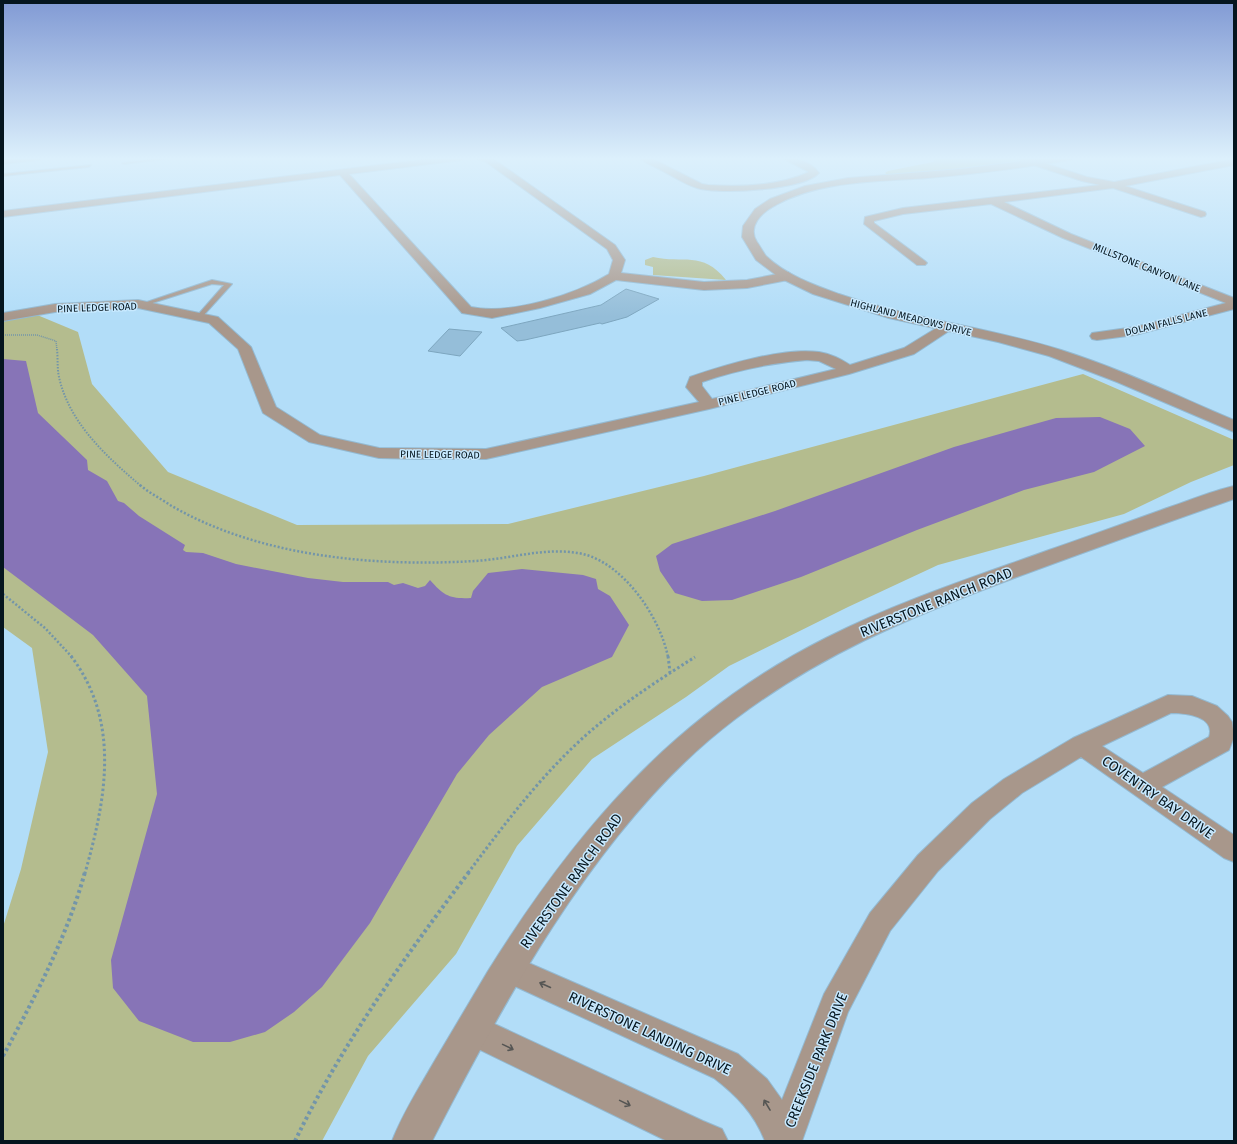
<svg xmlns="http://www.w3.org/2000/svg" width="1237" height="1144" font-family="'Fira Sans',sans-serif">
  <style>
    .green { fill: #b4bc8e }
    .water { fill: #8774b7 }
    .building { fill: #95bed9; stroke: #7da6bf }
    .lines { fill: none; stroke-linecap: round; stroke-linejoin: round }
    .service-casing { stroke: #93b9d1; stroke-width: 2 }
    .minor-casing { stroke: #93b9d1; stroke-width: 2 }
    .tertiary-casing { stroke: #93b9d1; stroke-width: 2 }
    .path-far4 { stroke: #7395a9; stroke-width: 1.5; stroke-dasharray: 1 1; stroke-linecap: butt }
    .path-far3 { stroke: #7395a9; stroke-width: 2; stroke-dasharray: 1.5 1.5; stroke-linecap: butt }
    .path-far2 { stroke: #7395a9; stroke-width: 2.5; stroke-dasharray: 2 2; stroke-linecap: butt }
    .path-far1 { stroke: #7395a9; stroke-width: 3; stroke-dasharray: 2.5 2.5; stroke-linecap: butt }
    .path { stroke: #7395a9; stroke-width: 4; stroke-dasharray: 3 3; stroke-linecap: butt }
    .service { fill: #a8978b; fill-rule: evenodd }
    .minor { fill: #a8978b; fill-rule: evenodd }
    .tertiary { fill: #a8978b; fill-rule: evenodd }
    .oneway { stroke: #565654 }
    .labels { text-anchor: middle; stroke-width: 3; stroke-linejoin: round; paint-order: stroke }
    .far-street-label { font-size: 10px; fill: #05151e; stroke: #c7e9ff }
    .near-street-label { font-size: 14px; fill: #05151e; stroke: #c7e9ff }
  </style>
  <rect width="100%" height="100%" fill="#b2ddf8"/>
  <path class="green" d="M955,157H1006L1021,161L981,167L889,176L885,173L888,171L933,162L935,159Z
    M653,257C683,264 702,250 726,280L653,275V267L645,265V260Z
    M30,312L78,332L92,384L168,472L297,525L508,524L704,476L1083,374L1234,440V465L1191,482L1124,514L938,565L848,607L729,666L686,697L592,759L517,846L456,954L368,1056L322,1141H3V927L21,869L48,752L32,648L3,627V318Z"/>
  <path class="water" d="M3,359L26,361L38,413L87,460L88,470L107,481L118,501L124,503L139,516L185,545L183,550L186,552L203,553L236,564L308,578L343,582H388L394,585L403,583L418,588L425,586L430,580C444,596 450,599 471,598L473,591L488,573L522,569L583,575L596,579L598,589L610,596L629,625L612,657L542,687L489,735L457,774L370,923L322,987L294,1012L265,1032L230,1042H193L139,1021L113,988L111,960L157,794L147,696L93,635L3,567Z
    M1100,417L1130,429L1145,446L1094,472L1024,490L917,530L801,577L732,600L702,601L675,593L660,571L656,556L672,544L775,511L954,447L1056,418Z"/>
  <path class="building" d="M626,289L659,299L627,317L602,324L600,323L525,340L517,341L501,328L601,305Z
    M449,329L482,332L460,356L428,351Z"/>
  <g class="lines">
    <defs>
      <path id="service" d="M169,157H181L124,164L122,163Z
        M91,165L89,167L3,176V174Z
        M212,280L232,284L201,318L196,317L224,285L212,284L143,306L138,305Z"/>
      <path id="minor" d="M17,157H43L39,160L3,164V158Z
        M443,157H466L462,160L349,174L471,307C510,315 575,295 609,274L613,260L607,249L486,162L477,159L476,157L492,158L615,245L625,260L621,273L704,282L747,280L788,272L794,276L788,280L747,288L704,290L616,280L590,294L540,308L492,318L462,313L340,175L3,217V211Z
        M639,157H649L702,184L708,185C740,187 779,186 809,172L780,157C794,157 811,161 819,173C804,190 718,195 697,188C684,184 671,175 659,169C653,166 642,162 639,157Z
        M1014,157H1026L1087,177L1114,182L1234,159V165L1125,186L1205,212L1206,214L1205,216L1201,217L1113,188L1004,202L1071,234L1234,298V309L1135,335L1097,340L1092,339L1090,336L1092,333L1135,327L1226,303L1063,238L991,204L903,214L874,221V223L925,261L927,263L925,265H917L864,224L865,217L903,208L1100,185L1082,181L1015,159Z
        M138,300L218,317L251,347L276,407L320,435L379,448L486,449L699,402L686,387L690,377C724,365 784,347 819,352C831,354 841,359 850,365L904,348L943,324H953L955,327L914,354L849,374L709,409L486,459H420L379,458L309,442L263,413L238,349L209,323L138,308L55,312L3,321V313L55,304ZM807,360L819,361L836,369L712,399L702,386V382C736,370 771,363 807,360Z
        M1168,695L1192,696L1217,706L1228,716L1232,722L1234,737L1229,750L1162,787L1234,835V862L1224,858L1081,757L1022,793L990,819L938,871L890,931L848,1012L802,1141H765C754,1113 737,1096 714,1078L497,978L493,968L497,958L508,954L738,1054L767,1079L782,1100L824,994L870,913L918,855L972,803L1004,779L1073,738ZM1171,713C1185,713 1216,716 1209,737L1143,773L1102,746Z
        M473,1014L703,1121L722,1129L728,1141H667L462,1041L457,1030L462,1019Z"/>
      <path id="tertiary" d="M1053,157H1075L1070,160C1023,168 976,174 928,178C878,182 821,180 776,205C762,212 747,226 757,242C760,246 763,252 766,256C786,275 814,285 839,294C912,319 988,327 1061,350C1121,369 1177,396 1234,420V432L1117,382L1049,356L998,342L889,318L813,294L780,278L756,260L742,237L743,226L755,209L770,199L805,186L848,178L961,169Z
        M1234,486V499C1168,522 1102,546 1036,570C918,613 806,658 709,740C590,842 503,1003 432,1141H392C403,1113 419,1088 434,1062C452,1032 470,1001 488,971C576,830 675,714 826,638C897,602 974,577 1049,550C1090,536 1130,521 1170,507C1191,500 1212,491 1234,486Z"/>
    </defs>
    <use href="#service" class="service-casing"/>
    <use href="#minor" class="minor-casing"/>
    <use href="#tertiary" class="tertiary-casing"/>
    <path class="path-far4" d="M3,335H37L56,341L57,350"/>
    <path class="path-far3" d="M57,349C58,358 57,368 59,377C69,423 107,457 141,486"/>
    <path class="path-far2" d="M140,485C149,493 160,498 170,505C259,557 374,567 475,561C511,559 547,546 583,554C624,564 660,617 668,657
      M3,594L45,628L72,657"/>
    <path class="path-far1" d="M71,656C121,722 106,799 85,873
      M668,656L670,672
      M468,873C506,822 545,770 593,729C625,702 660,679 695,657"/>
    <path class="path" d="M3,1056C35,997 67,937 85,872
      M295,1141C342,1044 404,958 469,872"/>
    <use href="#service" class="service"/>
    <use href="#minor" class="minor"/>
    <use href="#tertiary" class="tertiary"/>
  </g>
  <defs><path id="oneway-shaft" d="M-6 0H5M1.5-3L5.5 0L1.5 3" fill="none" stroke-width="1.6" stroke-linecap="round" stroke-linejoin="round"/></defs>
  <g class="oneway">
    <use href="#oneway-shaft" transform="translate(545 985) rotate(-156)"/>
    <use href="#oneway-shaft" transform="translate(508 1047) rotate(26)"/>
    <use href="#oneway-shaft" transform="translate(625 1103) rotate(26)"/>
    <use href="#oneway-shaft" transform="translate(767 1105) rotate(-121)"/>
  </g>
  <linearGradient id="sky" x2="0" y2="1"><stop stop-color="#819ad4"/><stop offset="0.5" stop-color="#dcf0fc"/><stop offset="1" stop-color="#dcf0fc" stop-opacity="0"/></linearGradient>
  <rect width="1237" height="317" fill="url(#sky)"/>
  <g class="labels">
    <g class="far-street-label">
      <text transform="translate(1147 267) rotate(22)" y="4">MILLSTONE CANYON LANE</text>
      <text transform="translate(97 307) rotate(-2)" y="4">PINE LEDGE ROAD</text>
      <text transform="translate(911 317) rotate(14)" y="4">HIGHLAND MEADOWS DRIVE</text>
      <text transform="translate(1166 322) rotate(-14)" y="4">DOLAN FALLS LANE</text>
      <text transform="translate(757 392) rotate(-14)" y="4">PINE LEDGE ROAD</text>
      <text transform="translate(440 454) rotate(1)" y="4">PINE LEDGE ROAD</text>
    </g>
    <g class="near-street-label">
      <text transform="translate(936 602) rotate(-22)" y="5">RIVERSTONE RANCH ROAD</text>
      <text transform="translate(1158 797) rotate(35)" y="5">COVENTRY BAY DRIVE</text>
      <text transform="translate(571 881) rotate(-54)" y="5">RIVERSTONE RANCH ROAD</text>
      <text transform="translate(650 1033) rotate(25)" y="5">RIVERSTONE LANDING DRIVE</text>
      <text transform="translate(816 1060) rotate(-68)" y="5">CREEKSIDE PARK DRIVE</text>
    </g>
  </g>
  <rect width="1237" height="1144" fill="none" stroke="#05151e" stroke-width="8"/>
</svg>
